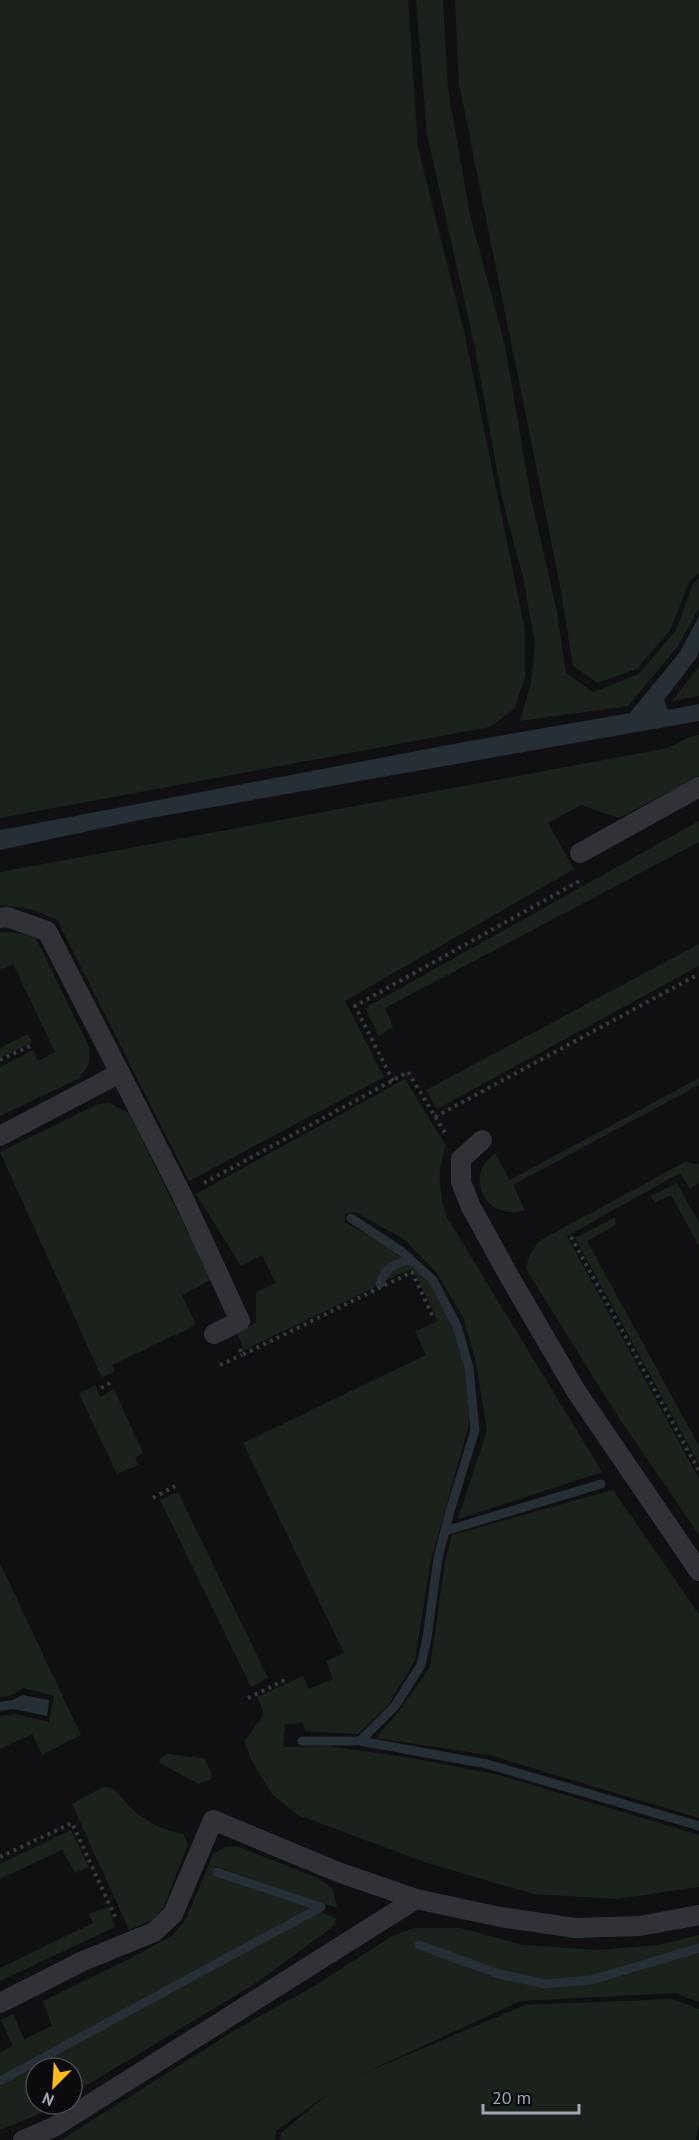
<svg xmlns="http://www.w3.org/2000/svg" width="699" height="2140" font-family="'PT Sans',sans-serif">
  <style>
    .green { fill: #1a221b }
    .water { fill: #262e36 }
    .lines { fill: none; stroke-linecap: round; stroke-linejoin: round }
    .stream { stroke: #262e36; stroke-width: 9 }
    .path { stroke: #37393e; stroke-width: 4; stroke-dasharray: 3 4.5; stroke-linecap: butt }
    .service { stroke: #313237; stroke-width: 20 }
  </style>
  <rect width="100%" height="100%" fill="#101012"/>
  <path class="green" d="M0,0H408L418,147L465,336L525,630V677L514,709L490,727L0,818Z
    M416,0H443L448,89L470,215L505,346L531,498L556,607L566,673L593,692L639,674L676,630L693,584L699,578V608L678,646L628,706L520,721L531,683L535,644L523,577L502,498L475,348L427,134Z
    M455,0H699V573L690,581L670,630L637,669L598,683L573,666L561,590L459,84Z
    M699,666V696L672,701Z
    M699,735V776L619,818L581,805L548,823L574,869L345,1001L384,1077L189,1181L57,920L31,909L0,905V872L668,748L689,737Z
    M699,821V842L385,1008L393,1027L379,1036L365,1008Z
    M0,932L18,933L36,938L89,1047C92,1061 87,1069 78,1079L0,1116V1067L33,1050L38,1061L55,1052L13,964L0,970Z
    M699,944V966L437,1109L426,1090Z
    M28,1034L32,1042L0,1058V1048Z
    M699,1078V1085L513,1185L525,1210C502,1218 478,1203 480,1177C480,1166 488,1160 495,1153L510,1180Z
    M405,1079L446,1146C436,1171 440,1188 445,1214L602,1472L458,1519L487,1431L476,1362L463,1317L436,1272L405,1240L355,1212L345,1214V1223L373,1237L402,1258C386,1263 378,1271 375,1287L244,1350L237,1332L256,1323V1292L276,1283L262,1255L241,1266L196,1194Z
    M110,1103L129,1113L211,1280L182,1295L196,1325L112,1365L115,1371L102,1378L0,1152L98,1104Z
    M685,1162L699,1164V1183L690,1189L680,1173L567,1236L699,1479V1535L617,1415L526,1269C528,1256 532,1249 541,1240Z
    M677,1183L699,1223V1246L671,1195L655,1203L651,1196Z
    M614,1218L616,1225L587,1241L699,1446V1464L575,1238Z
    M411,1263L431,1282L454,1327L466,1369L469,1424L430,1564L415,1660L389,1704L358,1734L305,1731L303,1723L285,1724L283,1747L327,1746L406,1757L499,1775L699,1835V1887L618,1899L533,1894L427,1863L298,1815L272,1794L253,1763L244,1742L264,1714L257,1697L303,1676L309,1689L333,1679L326,1661L344,1653L243,1443L426,1355L415,1331L438,1321L413,1269L384,1281C390,1269 398,1266 411,1263Z
    M95,1385L100,1397L114,1389L143,1453L135,1458L138,1465L117,1474L79,1394Z
    M613,1490L699,1614V1818L489,1755L376,1738L399,1711L430,1667L445,1562L452,1535Z
    M178,1492L268,1678L251,1687L160,1500Z
    M0,1563L81,1735L42,1755L32,1734L0,1749V1716L16,1714L49,1722L54,1696L23,1688L10,1696L0,1697Z
    M166,1754L204,1758L212,1775L210,1780L199,1784L159,1763L160,1759Z
    M103,1787L112,1788C120,1794 125,1802 132,1809C146,1822 164,1830 183,1834L188,1844L164,1906L152,1920L129,1930L72,1804Z
    M71,1830L89,1867L75,1873L62,1850L0,1879V1864Z
    M236,1846L318,1878L333,1889L337,1908L215,1866L213,1874L310,1908L0,2076V2053L13,2046L1,2020L13,2014L24,2039L52,2026L43,2001L133,1957L173,1935L186,1919L213,1854L225,1847Z
    M108,1907L115,1927L0,1981V1968L93,1923L89,1914Z
    M321,1912L336,1918L334,1925L323,1934L253,1985L72,2094V2068H36V2104H55L37,2115L0,2130V2086Z
    M414,1928H460L523,1945L597,1950L658,1945L699,1935V2002L675,1993L520,2001L360,2075L525,2005L672,1999L699,2009V2123L696,2140H280L281,2133L329,2093L276,2131L275,2140H61L237,2029L311,1988L392,1936Z"/>
  <path class="water" d="M699,616V651L697,657L664,700L668,710L699,704V721L140,820L0,850V830L17,827L464,742L630,713L680,652Z
    M22,1695L49,1700L47,1716L13,1709L0,1711V1702L13,1700Z"/>
  <g class="lines">
    <path class="stream" d="M351,1218L401,1251L433,1280L457,1326L469,1368L475,1430L450,1511L438,1558L427,1638L421,1665L395,1706L360,1741
      M380,1284C384,1268 395,1264 410,1259
      M445,1531L601,1484
      M302,1741H360L487,1764L699,1826
      M419,1945L499,1974L545,1984L591,1980L699,1948
      M0,2081L321,1907L217,1872"/>
    <path class="path" d="M0,1060L30,1046
      M393,1081L355,1006L583,879
      M435,1117L699,974
      M204,1183L408,1072L447,1136
      M571,1237L699,1471
      M240,1349L242,1355L412,1272L433,1317
      M220,1365L242,1355
      M101,1388L110,1383
      M153,1498L175,1486
      M248,1698L287,1679
      M0,1857L72,1823L117,1921"/>
    <path class="service" d="M580,853L699,787
      M0,918L7,917L47,931L120,1073
      M0,1136L120,1073L182,1195L240,1321L214,1334
      M482,1140L461,1159V1182L471,1207L509,1276L576,1391L699,1571
      M0,2003L83,1961L154,1932L173,1914L213,1820L338,1872L416,1899L500,1917L575,1928L640,1926L699,1915
      M23,2140L54,2127L416,1899"/>
  </g>
  <g transform="translate(54 2086) rotate(204)"><circle r="28" fill="#0b0b0d" stroke="#474950" stroke-width="1.5"/>
  <path d="M0-4.5L10 22L0 15L-10 22Z" fill="#ffba1b"/>
  <text y="-9" font-size="16" font-weight="bold" text-anchor="middle" fill="#a0a5b4">N</text>
  </g>
  <path d="M483 2104v9h96v-9" fill="none" stroke="#a0a5b4" stroke-width="3"/>
  <text x="492" y="2104" font-size="18" fill="#a0a5b4" stroke="#0b0b0d" stroke-width="4.5" paint-order="stroke">20 m</text>
</svg>
